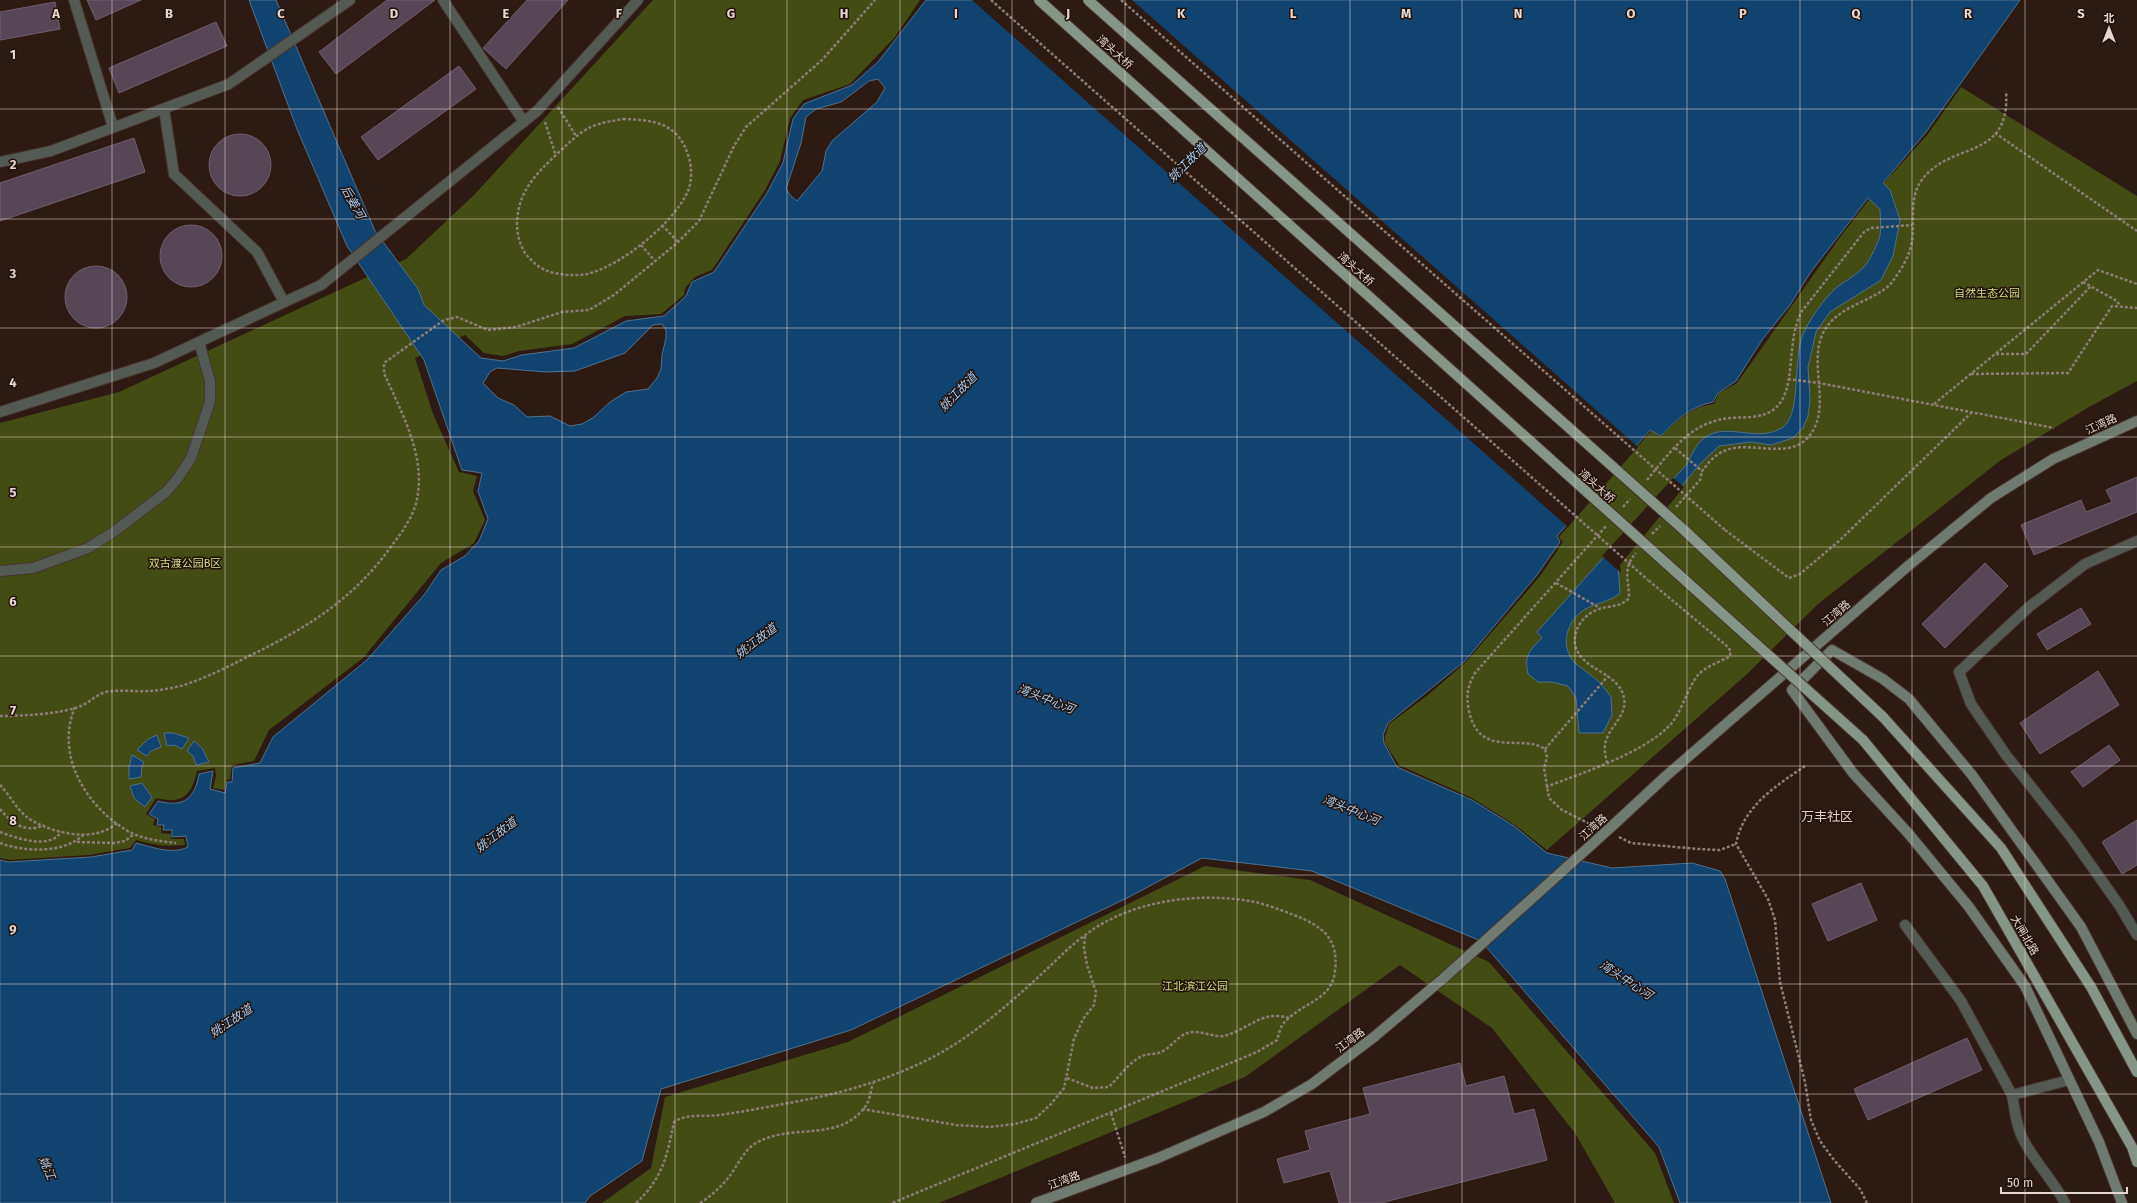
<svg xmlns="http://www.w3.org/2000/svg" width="2137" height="1203" font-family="'Fira Sans','Noto Sans SC',sans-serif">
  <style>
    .green { fill: #434d13 }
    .water { fill: #10436f; stroke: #50708d; fill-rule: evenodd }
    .pier { fill: #2d1b13 }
    .building { fill: #564656; stroke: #6f5f6f }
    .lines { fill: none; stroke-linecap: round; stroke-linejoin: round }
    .lane-casing { stroke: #47352e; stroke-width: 12 }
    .street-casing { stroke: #47352e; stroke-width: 12 }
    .secondary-casing { stroke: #47352e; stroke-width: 12 }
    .primary-casing { stroke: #47352e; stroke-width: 12 }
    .path { stroke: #8c7c76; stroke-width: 2.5; stroke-dasharray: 3 2; stroke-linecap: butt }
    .lane { stroke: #535a54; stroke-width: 10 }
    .street { stroke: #535a54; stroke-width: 10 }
    .secondary { stroke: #6f7b71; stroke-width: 10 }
    .primary { stroke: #859587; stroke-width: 10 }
    .secondary-bridge-casing { stroke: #47352e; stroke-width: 12; stroke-linecap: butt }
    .primary-bridge-casing { stroke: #47352e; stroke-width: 12; stroke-linecap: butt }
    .path-bridge { stroke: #8c7c76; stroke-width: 2.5; stroke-dasharray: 3 2; stroke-linecap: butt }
    .secondary-bridge { stroke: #6f7b71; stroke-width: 10 }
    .primary-bridge { stroke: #859587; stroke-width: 10 }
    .grid { fill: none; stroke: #e5d8d3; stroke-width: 1; stroke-opacity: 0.55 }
    .labels { text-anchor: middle; stroke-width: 3; stroke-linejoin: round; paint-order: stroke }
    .street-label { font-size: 11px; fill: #e5d8d3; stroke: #23120a }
    .park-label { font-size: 11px; fill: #cbde80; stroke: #23120a }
    .water-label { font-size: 12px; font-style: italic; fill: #a4cdf6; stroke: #23120a }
    .quarter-label { font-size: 13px; fill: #e9cfc5; stroke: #23120a }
    .grid-label { font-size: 13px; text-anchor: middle; font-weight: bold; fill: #e5d8d3; stroke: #23120a; stroke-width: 3; stroke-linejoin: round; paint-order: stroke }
  </style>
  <rect width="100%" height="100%" fill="#2d1b13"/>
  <path class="green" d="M653,0H920L895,37L850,84L803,100L790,118L780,161L765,190L712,270L695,277L685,288L684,295L661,314L625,316L572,344L519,351L503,356L484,353L465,335L415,358L433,414L459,472L477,476L473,491L485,520L474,543L441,563L363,658L269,730L254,761L232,765L230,779L227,780L224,790L213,788L216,776L215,768L197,771C191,797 182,804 156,798L146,814L155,819L153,825L161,827V833L171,834V839H184L185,845C167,847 154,845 136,840L130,848L89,855L10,860L0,858V423L119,392L406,259L474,195Z
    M1961,87L2137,196V381L2089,407L2001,460L1818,604L1746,675L1547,850L1515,825L1472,798L1399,765L1385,743V737L1389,724L1428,695L1466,662L1541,575L1563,542L1559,537L1651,431L1661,437C1676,422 1691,406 1714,404L1719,393L1737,383L1841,236L1868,201L1928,134Z
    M1205,866L1310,880L1489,962L1655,1153L1674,1203H1615L1575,1133L1492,1028L1400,965L1245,1077L939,1203H602L651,1168L665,1097L848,1042Z"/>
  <path class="water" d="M249,0H276L375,231L418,289L424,305L481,358L503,361L522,355L574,348L626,321L664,316L686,296L692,282L714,272L767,193L783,163L793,119L804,104L852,85L878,62L926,0H2020L1926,132L1883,183L1890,190L1900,220L1893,256L1881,280L1830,312L1816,332L1808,367L1810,400L1808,416L1803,428L1793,438L1771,445L1751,442L1719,446L1699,465L1618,564L1620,593C1609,603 1594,602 1581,612C1566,624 1560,647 1575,663C1582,669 1590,674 1597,680C1602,685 1607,691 1611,697L1612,715L1603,733H1579L1576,698L1568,686L1552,682H1538L1528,674C1524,655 1529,651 1542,638L1537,632L1687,464C1692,455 1696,444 1704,438C1726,421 1759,444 1783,427C1802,414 1792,356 1804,332C1812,316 1823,300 1836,288C1845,281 1855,276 1863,268C1869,262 1876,247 1879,239C1882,231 1880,218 1880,209L1868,198L1810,273L1790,305L1762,340L1736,381L1718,393L1713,402C1691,406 1676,420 1661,436L1650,430L1557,536L1560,542L1537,575L1465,661L1388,723L1383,735L1384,743L1397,767L1472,800L1514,826L1547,853L1612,868L1692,863L1720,871L1725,879L1831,1203H1680L1659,1147L1481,941L1312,871L1202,858L1129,897L851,1030L661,1089L642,1161L590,1196L585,1203H0V860L8,862L91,857L132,850L136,843C152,847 172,855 188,847L186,836L172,837V830H163L164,825H157L158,819L149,814L158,801C183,808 195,799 199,774L213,771L210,789L225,793L227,782H232L233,768L260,763L273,737L367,660L424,595L441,570L465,556L479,541L488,519L478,491L482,473L462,470L424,360L347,246L297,129ZM878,79L885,88L877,102L832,141L826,151L822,171L797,201L791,196L786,189L801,143L806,117L816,109L841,102L869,81ZM662,324L666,330V338L662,355L661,369L657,378L648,389L626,392L610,402L594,417L582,424L570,426L550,416L527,417L514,405L498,398L483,383L490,372L497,368L546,372L575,371L625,353L653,325Z
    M164,733H173L189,738L182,749L174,745L167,746Z
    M157,735L161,747L151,751L147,756L137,750L148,739Z
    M194,741L202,748L209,762L196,765L193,756L187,751Z
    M132,755L144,762L142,766L141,777L129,779V767Z
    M142,783L152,797L145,807L134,798L130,786Z"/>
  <path class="pier" d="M972,0H1132L1638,447L1568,527Z
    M1673,478L1684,487L1620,565L1621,573L1602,556Z"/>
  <path class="building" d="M87,0H141L96,20Z
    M387,0H435L336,74L319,52Z
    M527,0H568L506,69L483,48Z
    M55,2L60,29L0,40V12Z
    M216,22L227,46L119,93L109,68Z
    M459,66L476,89L378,160L361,137Z
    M209 165a31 31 0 1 1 62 0a31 31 0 1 1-62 0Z
    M134,138L145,172L0,221V183Z
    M160 256a31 31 0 1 1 62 0a31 31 0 1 1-62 0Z
    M65 297a31 31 0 1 1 62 0a31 31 0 1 1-62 0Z
    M2137,477V512L2034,555L2021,525L2081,500L2086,512L2112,502L2106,490Z
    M1985,563L2008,586L1945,648L1922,624Z
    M2081,608L2091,624L2047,650L2037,634Z
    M2098,671L2119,705L2040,754L2020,723Z
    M2109,745L2120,760L2083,787L2071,772Z
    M2137,820V865L2122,874L2102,842Z
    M1861,883L1877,920L1828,941L1812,904Z
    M1967,1038L1982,1070L1868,1120L1854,1089Z
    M1460,1063L1466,1086L1504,1076L1514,1114L1534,1109L1547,1160L1381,1203H1339L1330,1171L1284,1183L1277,1159L1310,1150L1305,1131L1370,1114L1363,1088Z"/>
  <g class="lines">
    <defs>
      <path id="lane" d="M74,0L113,127
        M443,0L524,122
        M164,109L174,174L257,252L284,302
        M0,162L51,151L229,84L350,0
        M2137,541L2085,564L2029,607L1959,672L1971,704L2006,755L2071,837L2119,905L2137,935
        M0,571L33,568L88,548L115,531L166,492L178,478L191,458L210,402V381L199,342
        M1905,925L1961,1001L2012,1095
        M2065,1203C2053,1180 2035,1162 2024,1141C2016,1127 2015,1110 2012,1095L2069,1080"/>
      <path id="street" d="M0,412L154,363L321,285L537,111L638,0"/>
      <path id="secondary" d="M1610,828L1666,776L1908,566L1991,498L2053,459L2137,421
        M1036,1203L1158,1158L1264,1112L1312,1084L1374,1037L1445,977
        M2122,1203L2099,1142L2025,986L1969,907L1908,833L1853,773L1792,690L1832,650L1883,679L1909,699L1972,775L2081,927L2137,1034"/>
      <path id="primary" d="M1883,717L2001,848L2091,987L2137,1072
        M1863,740L1983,886L2132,1147L2137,1162"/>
    </defs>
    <use href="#lane" class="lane-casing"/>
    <use href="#street" class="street-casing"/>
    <use href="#secondary" class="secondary-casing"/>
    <use href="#primary" class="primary-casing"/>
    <path class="path" d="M558,107L576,136
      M623,119C655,120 679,123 689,158C692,168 692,181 688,191C674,223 621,266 587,274C576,276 565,275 554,273C541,270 533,263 525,253C520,245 517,234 517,224C518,191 535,175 558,153C569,143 579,132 593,126C603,122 613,121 623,119Z
      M545,122L556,156
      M1995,133L2137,231
      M662,225L678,242
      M641,245L655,261
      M2083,282L2117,301L2120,306
      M1996,354H2026L2091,286
      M1971,374L2068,373L2112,306L2137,308
      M1788,379L1819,383L2054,428
      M1934,404L2098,270L2137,284
      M1675,448L1702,471C1708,464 1714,455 1724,451C1750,439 1790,462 1810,435C1831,407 1810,369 1821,338C1833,304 1876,303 1893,281C1900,271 1908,259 1911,246C1916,226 1908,200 1921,181C1950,140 2011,162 2006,91
      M1647,480C1667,456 1686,428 1718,420C1739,414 1768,424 1782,400C1795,378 1787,338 1802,311L1864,232L1871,228L1912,225
      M1623,507L1630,499
      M1676,507L1700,480L1702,471
      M1725,530L1789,578L1800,574L1839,541L1972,412
      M1652,534L1660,526
      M1556,583L1600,608
      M75,707C55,754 85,805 126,830C141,839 159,841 176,843
      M0,716C22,716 62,714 81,706C90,702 97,694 106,692C121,689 135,692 150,691C161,690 174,688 184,685C205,678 226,668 245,658C307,628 353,600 393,544C403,531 414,515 417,499C426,455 401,412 384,373V363L444,320L457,317L488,330L516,327L562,312L589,310L614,295L676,244L699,221L734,146L746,127L823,59L875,0
      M1545,749L1608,676
      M1607,763C1606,758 1604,751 1605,745C1607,728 1628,716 1624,698C1619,671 1580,671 1575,644C1573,629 1584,614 1599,609C1610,605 1620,608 1629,598C1629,579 1622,569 1636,553
      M1805,766C1776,786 1743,806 1736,844L1768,899L1775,920L1780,982L1805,1082L1811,1120L1820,1141L1834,1160L1860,1189L1867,1203
      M0,785C9,794 17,810 28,818C51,833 94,844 117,823
      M1546,787C1582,773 1640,754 1667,728C1681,716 1687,688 1698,675C1705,667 1719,662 1729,657L1731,652L1728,647L1648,580
      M0,809C11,823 26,834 44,825
      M1594,826L1562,810L1549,798L1544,768L1547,757L1545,749C1522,733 1480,760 1469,711C1466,696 1467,687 1475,673L1606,526
      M0,832C16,838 50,850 61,832
      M1619,837L1631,843L1698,849L1720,850L1736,844
      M77,842L115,843L125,841L134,834
      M0,843C24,852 65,854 84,834
      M1067,1078L1093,1088L1109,1087C1119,1077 1129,1062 1142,1056C1149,1053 1157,1055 1163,1051C1174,1045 1179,1033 1193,1032C1204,1031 1216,1039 1227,1035C1250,1028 1262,1010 1289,1018
      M862,1109L956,1125L990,1127L1015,1124L1036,1118L1051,1104L1064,1088L1074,1039L1083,1019L1094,1005L1096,992L1087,965L1084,948L1085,935
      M1111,1113L1125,1157
      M636,1203C663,1178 667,1156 674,1122C687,1113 705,1117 720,1115C741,1112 762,1108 783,1104C830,1096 876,1084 919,1064C961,1045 1000,1012 1034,981C1052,965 1068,947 1088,933C1131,901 1197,892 1249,901C1264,903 1280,910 1294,915C1322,926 1339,938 1335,971C1332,1001 1300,1003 1283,1024C1280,1028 1279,1034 1277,1040L1257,1052L892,1203
      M700,1203C711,1196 721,1187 729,1177C737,1166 744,1150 756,1143C793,1122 841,1144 867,1104C870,1098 871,1090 873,1083"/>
    <use href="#lane" class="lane"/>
    <use href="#street" class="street"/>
    <use href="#secondary" class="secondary"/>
    <use href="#primary" class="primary"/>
    <defs>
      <path id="secondary-bridge" d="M1445,977L1610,828"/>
      <path id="primary-bridge" d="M1039,0L1863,740
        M1088,0L1684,530L1883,717"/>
    </defs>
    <use href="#secondary-bridge" class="secondary-bridge-casing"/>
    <use href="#primary-bridge" class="primary-bridge-casing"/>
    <path class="path-bridge" d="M991,0L1648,580
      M1121,0L1725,530"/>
    <use href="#secondary-bridge" class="secondary-bridge"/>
    <use href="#primary-bridge" class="primary-bridge"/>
  </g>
  <path class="grid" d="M112,0V1203M225,0V1203M337,0V1203M450,0V1203M562,0V1203M675,0V1203M787,0V1203M900,0V1203M1012,0V1203M1125,0V1203M1237,0V1203M1350,0V1203M1462,0V1203M1575,0V1203M1687,0V1203M1800,0V1203M1912,0V1203M2025,0V1203M0,109H2137M0,219H2137M0,328H2137M0,437H2137M0,547H2137M0,656H2137M0,766H2137M0,875H2137M0,984H2137M0,1094H2137"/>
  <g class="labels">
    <g class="street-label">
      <text transform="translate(1115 52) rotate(42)" y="4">湾头大桥</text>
      <text transform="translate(1356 269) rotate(42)" y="4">湾头大桥</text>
      <text transform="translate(2101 424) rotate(-25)" y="4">江湾路</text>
      <text transform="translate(1597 486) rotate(42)" y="4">湾头大桥</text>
      <text transform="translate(1836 613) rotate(-41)" y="4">江湾路</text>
      <text transform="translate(1593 827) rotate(-42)" y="4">江湾路</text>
      <text transform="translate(2025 935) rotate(60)" y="4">大闸北路</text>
      <text transform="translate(1350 1040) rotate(-37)" y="4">江湾路</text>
      <text transform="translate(1064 1180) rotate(-20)" y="4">江湾路</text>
    </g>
    <g class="park-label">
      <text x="1987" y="297">自然生态公园</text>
      <text x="185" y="567">双古渡公园B区</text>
      <text x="1195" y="990">江北滨江公园</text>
    </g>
    <g class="water-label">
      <text transform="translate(1187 163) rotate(-45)" y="4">姚江故道</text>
      <text transform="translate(353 202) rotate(61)" y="4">后姜河</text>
      <text transform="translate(958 392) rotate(-46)" y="4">姚江故道</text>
      <text transform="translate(756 641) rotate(-37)" y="4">姚江故道</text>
      <text transform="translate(1046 699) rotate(21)" y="4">湾头中心河</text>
      <text transform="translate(1351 810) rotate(22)" y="4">湾头中心河</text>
      <text transform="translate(496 835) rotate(-37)" y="4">姚江故道</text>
      <text transform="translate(1626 980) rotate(33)" y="4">湾头中心河</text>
      <text transform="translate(231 1021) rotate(-34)" y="4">姚江故道</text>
      <text transform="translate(47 1168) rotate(67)" y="4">姚江</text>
    </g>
    <g class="quarter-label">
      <text x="1827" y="821">万丰社区</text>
    </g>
  </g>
  <g class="grid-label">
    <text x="56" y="18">A</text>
    <text x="169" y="18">B</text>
    <text x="281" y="18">C</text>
    <text x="394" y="18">D</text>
    <text x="506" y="18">E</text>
    <text x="619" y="18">F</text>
    <text x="731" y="18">G</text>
    <text x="844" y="18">H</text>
    <text x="956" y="18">I</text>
    <text x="1068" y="18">J</text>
    <text x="1181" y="18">K</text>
    <text x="1293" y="18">L</text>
    <text x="1406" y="18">M</text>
    <text x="1518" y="18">N</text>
    <text x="1631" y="18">O</text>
    <text x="1743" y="18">P</text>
    <text x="1856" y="18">Q</text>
    <text x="1968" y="18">R</text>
    <text x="2081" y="18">S</text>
    <text x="13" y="59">1</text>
    <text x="13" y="169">2</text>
    <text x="13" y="278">3</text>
    <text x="13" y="387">4</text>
    <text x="13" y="497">5</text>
    <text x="13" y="606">6</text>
    <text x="13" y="715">7</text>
    <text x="13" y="825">8</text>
    <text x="13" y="934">9</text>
  </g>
  <g transform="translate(2109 28)" stroke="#23120a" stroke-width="3" paint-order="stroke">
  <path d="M0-3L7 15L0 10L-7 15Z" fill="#e5d8d3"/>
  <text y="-6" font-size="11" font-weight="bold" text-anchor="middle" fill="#e5d8d3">北</text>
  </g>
  <path d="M2001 1187v6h126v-6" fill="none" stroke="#e5d8d3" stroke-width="2"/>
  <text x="2007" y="1187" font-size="12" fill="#e5d8d3" stroke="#23120a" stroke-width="3" paint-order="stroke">50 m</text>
</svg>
